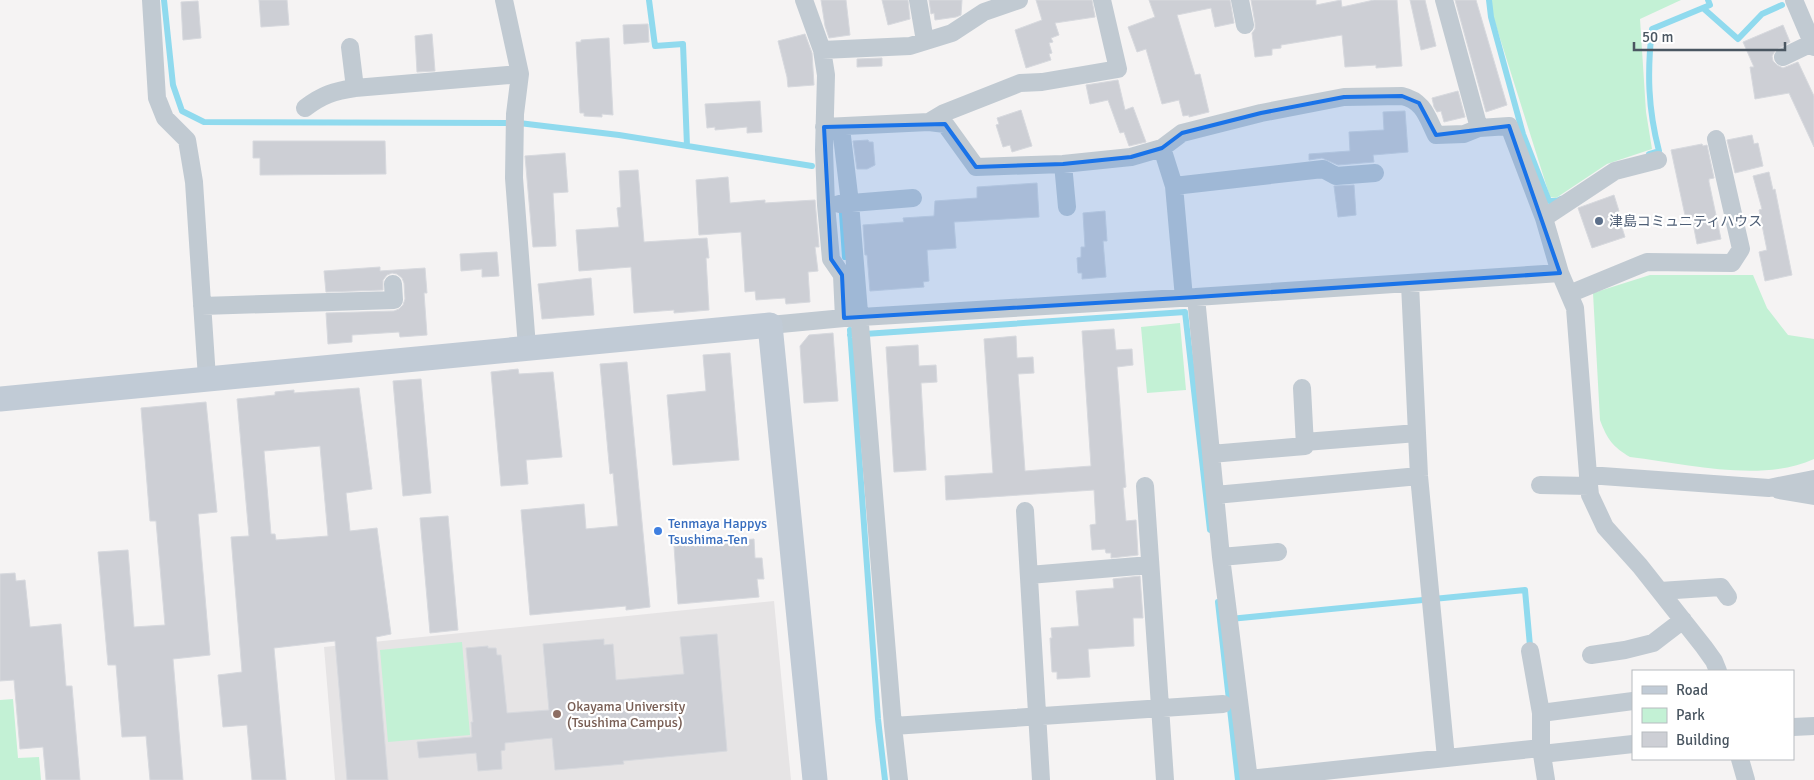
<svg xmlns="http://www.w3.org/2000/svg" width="1814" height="780" font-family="Signika,'Noto Sans JP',sans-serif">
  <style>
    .education { fill: #e6e4e5 }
    .green { fill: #c3f1d5 }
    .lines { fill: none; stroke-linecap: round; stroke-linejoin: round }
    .stream { stroke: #90daee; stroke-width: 6 }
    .building { fill: #cdcfd5; stroke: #d7d9de; fill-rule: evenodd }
    .street { stroke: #c1cad2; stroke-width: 18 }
    .secondary { stroke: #c1cbd6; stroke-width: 25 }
    .marked { fill: #1a73e8; fill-opacity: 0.2; stroke: #1a73e8; stroke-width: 4; stroke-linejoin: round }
    .service-dot { fill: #5c6f8a; stroke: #fff; stroke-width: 2 }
    .shop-dot { fill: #3f7fe0; stroke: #fff; stroke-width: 2 }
    .education-dot { fill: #8d6e63; stroke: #fff; stroke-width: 2 }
    .labels { text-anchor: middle; stroke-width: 4.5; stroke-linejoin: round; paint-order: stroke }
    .service-label { font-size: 14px; fill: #4e5e75; stroke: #fff; text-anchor: start }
    .shop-label { font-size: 14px; fill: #366cbe; stroke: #fff; text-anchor: start }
    .education-label { font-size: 14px; fill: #785e54; stroke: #fff; text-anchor: start }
  </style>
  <rect width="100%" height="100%" fill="#f5f3f3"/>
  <path class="education" d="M774,601L791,780H335L324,647Z"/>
  <path class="green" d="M1491,0H1681L1640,19L1646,112L1652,149L1607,164L1556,198L1550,197L1493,16Z
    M1650,275H1753L1767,308L1788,335L1814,339V459C1761,483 1687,464 1630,457C1613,447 1607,439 1600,420L1593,293Z
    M1180,323L1186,390L1147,393L1141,327Z
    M462,642L470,735L388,742L380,650Z
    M13,699L18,758L39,757L41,780H0V700Z"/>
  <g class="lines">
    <path class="stream" d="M164,0L173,85L182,111L204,122L519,123L619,135L812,166
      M649,0L655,46L683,44L687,146
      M1489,0L1491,17L1523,134L1549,201H1557L1561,199
      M1703,8L1738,39L1762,14L1782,5
      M1649,154L1659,151C1648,109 1647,72 1652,29L1710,5L1708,0
      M842,213L845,257
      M850,330L878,719L885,780
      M850,335L1185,312L1210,530
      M1218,602L1238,780
      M1230,619L1525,590L1530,646L1527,650"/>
  </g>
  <path class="building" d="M259,0H287L289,25L261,27Z
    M821,0H846L850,35L829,38L825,26Z
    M882,0H908L910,19L888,25Z
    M929,0H962L961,15L956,17L935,20L934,13L931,14Z
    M1036,0H1092L1095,17L1055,23L1059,35L1051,38L1053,42L1049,43L1052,53L1049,54L1051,60L1026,68L1015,30L1042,20Z
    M1149,0H1230L1234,23L1215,27L1211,8L1177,15L1195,75L1200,74L1209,112L1189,117V115L1183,116L1179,100L1162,104L1146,49L1137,52L1128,27L1155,17Z
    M1251,0H1316V5L1341,0L1342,7L1374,0H1397L1402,66L1376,68V65L1345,67L1342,35L1281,45V48L1272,49V55L1255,57L1252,33L1255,29V23Z
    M1410,0H1425L1436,46L1421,50Z
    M1455,0H1476L1507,105L1486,112Z
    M198,1L201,38L183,40L181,2Z
    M648,24L649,42L624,44L623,25Z
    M1783,25L1790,42L1775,51L1772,56L1773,61L1777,65L1783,68L1798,62L1814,96V147L1789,93L1755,99L1750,67H1754L1743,42Z
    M432,34L435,71L417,72L415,36Z
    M805,34L812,53L814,85L788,87L787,77L778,41Z
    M609,38L613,115L602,114V117L584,116V113H580L576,42H581V40Z
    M882,58V66L857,67V59Z
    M1118,80L1125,110L1133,107L1146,142L1129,146L1124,132L1120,133L1108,100L1090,104L1086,85Z
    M1458,91L1465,117L1444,122L1441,111L1437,112L1434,107L1432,98Z
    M760,101L762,132L747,133V127L715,130V127L707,128L705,104Z
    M1021,110L1032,146L1012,152L1010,145L1003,147L996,125L999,124L997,118Z
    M1405,111L1408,152L1373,155L1374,162L1338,165L1322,158L1309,160V154L1350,151L1349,132L1384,130L1383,112Z
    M1752,135L1754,144L1758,143L1763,166L1735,173L1727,140Z
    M868,140L869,142H873L875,165L867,169H857L853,141Z
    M253,141H385L386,174L260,175V158H253Z
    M1702,144L1703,146L1707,145L1714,178L1709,179V182L1721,239L1697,244L1692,218L1686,220L1671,150Z
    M565,153L568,192L553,193L556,246L533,247L525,156Z
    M638,170L644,242L707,238L709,258H706L709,310L674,313V310L634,313L631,267L579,271L576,230L619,227L617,208L621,207L619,171Z
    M1769,172L1773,190L1775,189L1792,275L1765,281L1759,252L1767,250L1759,210L1762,209L1753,176Z
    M728,177L730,203L765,200V203L815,200L819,247H815L818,271L808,272L810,302L786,304L785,298L756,300L755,291L745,292L741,232L699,235L696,180Z
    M1037,183L1039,217L954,222L956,248L927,250L929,281L923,282L924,287L870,291L867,255H865L863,225L904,222L903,218L934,216L935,201L977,198V187Z
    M1354,185L1356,215L1338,217L1334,186Z
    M1614,195L1619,211L1617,212L1625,237L1592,248L1578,208Z
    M1105,211L1107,241H1103L1106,277L1082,279V273H1078L1077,258L1081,257V247H1085L1083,213Z
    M497,252L499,276L482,277V269L461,271L460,254Z
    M380,267V271L425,268L427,293H424L427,335L400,337L399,332L352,335V342L328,344L326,313L394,311L399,309L403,305L405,299L404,283L402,278L397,274L392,273L387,275L383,280V290L326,292L324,271Z
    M591,278L594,315L542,319L538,284Z
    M1114,329L1116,350L1132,349L1133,365L1117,367L1126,487L1123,488L1126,521L1136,520L1138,555L1111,558V553H1106L1105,549L1092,550L1090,525L1096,524L1094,490L946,500L945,476L993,473L984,339L1016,336L1017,358L1033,357L1034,373L1018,374L1025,471L1091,466L1082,331Z
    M833,333L838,401L804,403L800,346L809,335Z
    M918,345L919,366L936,365L937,382L921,383L926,470L894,472L886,347Z
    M730,353L739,460L673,465L667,395L706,391L703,355Z
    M627,362L650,607L626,610V606L530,615L521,510L584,504L586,529L618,526L613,473L610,474L600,364Z
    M518,369L519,374L553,372L562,457L526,460L528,484L501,486L491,372Z
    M421,379L431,493L403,496L393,381Z
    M359,388L372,489L346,493L350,531L377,528L391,634L376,637L388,780H347L335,641L274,648L286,780H252L247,725L223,727L218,675L242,672L231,537L249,536L237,399L275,395V392L294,390V393ZM320,446L328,536L276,540L275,534H271L264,451Z
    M206,402L217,512L198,514L210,655L173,659L183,780H150L146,736L122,737L116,665H108L98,552L128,550L134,627L165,625L156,521H150L141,408Z
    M448,516L458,630L430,633L420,518Z
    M754,539L755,558H762L764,579H757L759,597L678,604L674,546Z
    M15,573L16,581L25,580L30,627L61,624L66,686H72L80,780H46L43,747L20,749L14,680L0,681V574Z
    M1140,576L1143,618H1133L1134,646L1088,649L1090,677L1057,679V672H1052L1050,638H1052L1051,628L1079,626L1076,591L1114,588L1113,579Z
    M717,634L727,751L623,761L624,764L555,770L552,738L505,743V750L501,751L502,769L478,771L476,753L419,758L417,742L472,737L471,722H473L466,648L488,646V648H496L497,655H501L507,713L549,710L543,644L604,639V645L613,644L616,680L684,674L680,637Z"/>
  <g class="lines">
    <path class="street" d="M151,0L157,98L165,118L187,140L194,182L207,378
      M504,0L520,74L515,114L514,178L527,347
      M804,0L822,50L826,75L824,150L826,205L831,259L842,275L844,318
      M918,0L925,41
      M1240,0L1245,25
      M1444,0L1479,128
      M1794,0L1814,47
      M350,47L355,88
      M822,50L910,46L952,33L984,12L1019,0
      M1783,57L1812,43
      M305,108C322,95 334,91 355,88L520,74
      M929,122L944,113L1020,83L1042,82L1118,69L1102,0
      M824,127L929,122L945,124L976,167L1063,164L1131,157L1162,148L1182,133L1261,113L1344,97L1402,96C1424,101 1427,117 1436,135L1464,134L1479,128L1509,126L1544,218L1560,273
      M841,128L850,203L893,726L899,780
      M1162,148L1174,186L1184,298
      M1063,164L1067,207
      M1174,186L1323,169L1336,176L1375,173
      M839,204L913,198
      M1544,218L1615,171L1658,160
      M1410,284L1419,476L1446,758
      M1569,294L1647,262L1732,263L1741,249L1716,139
      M1196,297L1221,557L1249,780
      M202,306L394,300L393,284
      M770,325L844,318L1196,297L1560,273L1575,308L1588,475L1769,488L1814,479
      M1305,442L1417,433
      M1211,454L1305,446L1302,388
      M1588,475L1590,495L1605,527L1640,566L1704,647L1714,661L1718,671
      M1540,485L1589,486
      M1145,486L1165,780
      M1779,490L1814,496
      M1215,495L1419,476
      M1025,511L1041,780
      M1221,557L1278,552
      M1029,575L1150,565
      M1660,591L1721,587L1728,597
      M1530,651L1541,713V748L1546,780
      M1591,655L1625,650L1653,643L1683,620
      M1541,713L1633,701
      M893,726L1223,704
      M1793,727L1814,726
      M1542,754L1633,744
      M1740,759L1746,780
      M1249,779L1541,748"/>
    <path class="secondary" d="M0,399L770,325L815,780"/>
  </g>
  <path class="marked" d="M1402,96L1419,103L1436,135L1509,126L1560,273L1196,297L844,318L842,275L831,259L824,127L945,124L976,167L1063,164L1131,157L1162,148L1182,133L1261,113L1344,97Z"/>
  <circle class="service-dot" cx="1599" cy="221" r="5"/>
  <circle class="shop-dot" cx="658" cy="531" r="5"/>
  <circle class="education-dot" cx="557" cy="714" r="5"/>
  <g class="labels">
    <g class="service-label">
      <text x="1609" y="226">津島コミュニティハウス</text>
    </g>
    <g class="shop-label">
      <text x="668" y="528">Tenmaya Happys<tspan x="668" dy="16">Tsushima-Ten</tspan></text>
    </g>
    <g class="education-label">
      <text x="567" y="711">Okayama University<tspan x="567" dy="16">(Tsushima Campus)</tspan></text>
    </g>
  </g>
  <rect x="1632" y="670" width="162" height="90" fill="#ffffff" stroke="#b7bbc0"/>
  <rect x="1642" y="686" width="25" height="8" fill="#c1cbd6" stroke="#b7bbc0"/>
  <text x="1676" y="695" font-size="15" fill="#4a5661">Road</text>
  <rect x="1642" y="708" width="25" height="15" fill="#c3f1d5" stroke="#b7bbc0"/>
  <text x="1676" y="720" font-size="15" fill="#4a5661">Park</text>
  <rect x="1642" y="732" width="25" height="15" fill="#cdcfd5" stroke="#b7bbc0"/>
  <text x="1676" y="745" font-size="15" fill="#4a5661">Building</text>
  <path d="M1634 42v8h151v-8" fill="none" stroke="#4a5661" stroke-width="2.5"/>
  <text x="1642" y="42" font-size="15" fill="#4a5661" stroke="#ffffff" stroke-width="4" paint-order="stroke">50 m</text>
</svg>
